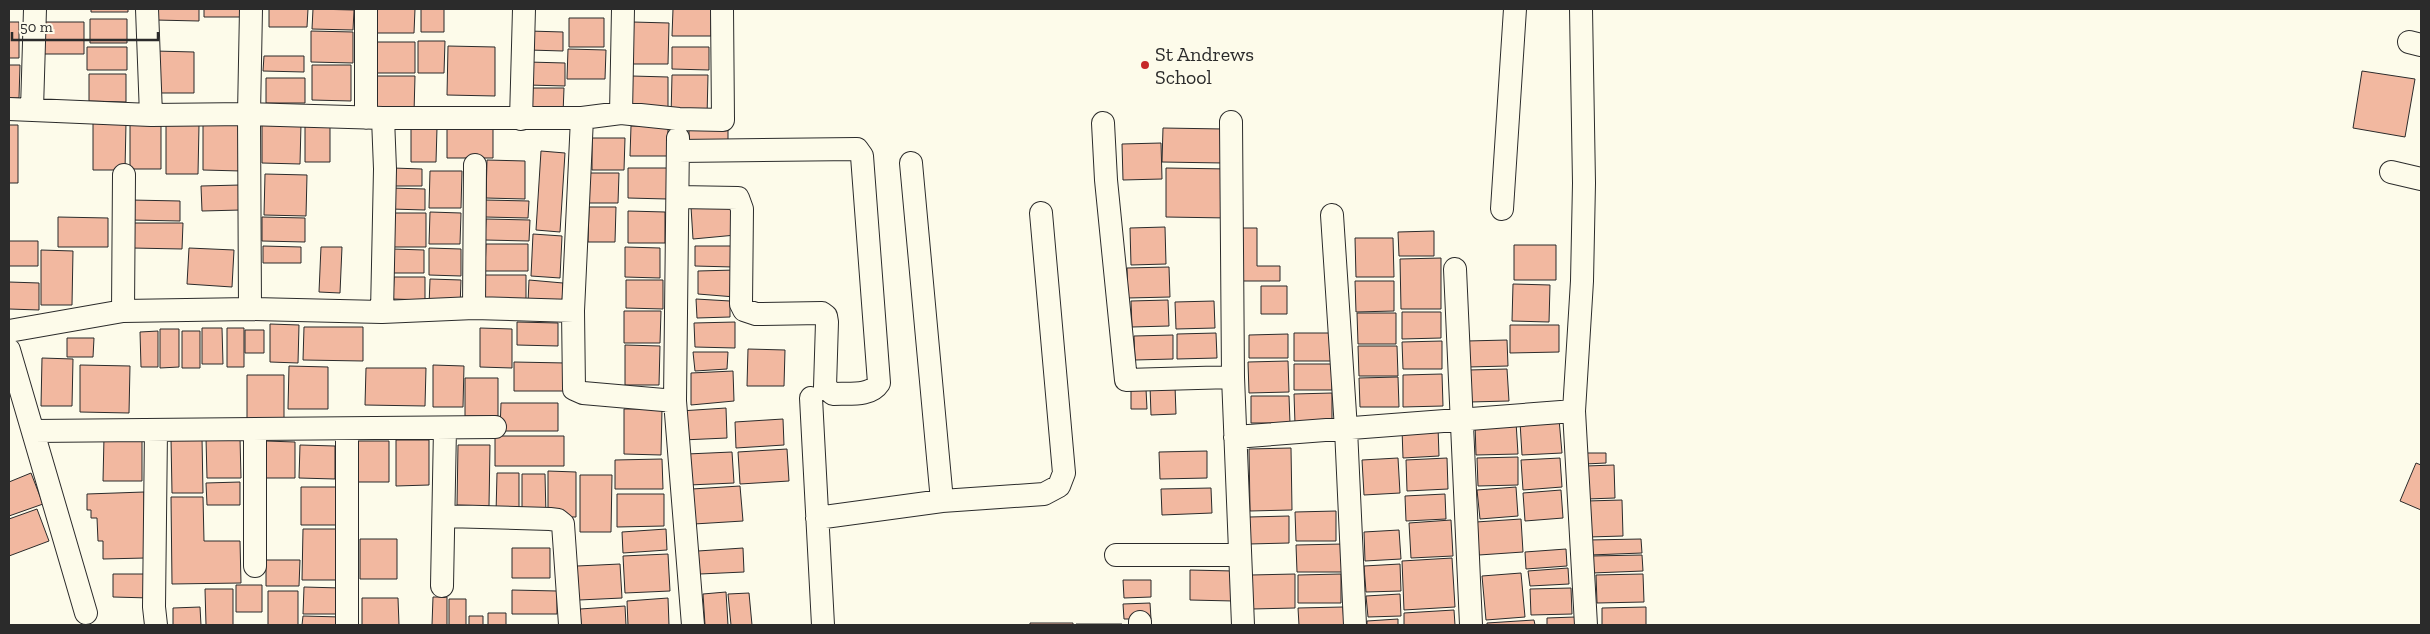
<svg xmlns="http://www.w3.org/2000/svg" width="2430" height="634" font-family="'Zilla Slab',serif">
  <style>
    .building { fill: #f2b8a0; stroke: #2b2b2b }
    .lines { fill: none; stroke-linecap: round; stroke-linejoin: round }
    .minor-casing { stroke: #2b2b2b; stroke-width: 24 }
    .minor { stroke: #fdfbea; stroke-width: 22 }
    .poi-dot { fill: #c62828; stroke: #fdfbea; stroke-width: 2 }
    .labels { text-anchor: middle; stroke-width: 4; stroke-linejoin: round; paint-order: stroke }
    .poi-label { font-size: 20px; fill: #2b2b2b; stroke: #fdfbea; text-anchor: start }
  </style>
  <rect width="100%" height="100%" fill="#fdfbea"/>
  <path class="building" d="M91,9H128V12H91Z
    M155,9H199V21L155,20Z
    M204,9H241V17H204Z
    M269,9H308L307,27H269Z
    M313,9L354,10L353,30L312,29Z
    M377,9H415L414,33H377Z
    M421,9H444V32H421Z
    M673,9H711V36H672Z
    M569,18H604V47H569Z
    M90,19H127V43H90Z
    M9,22H19V58H9Z
    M44,22H84V54H44Z
    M633,22L669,23L668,64H633Z
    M311,31L353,32V63L311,62Z
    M529,31L563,32V51L529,50Z
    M418,41H445L444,73H418Z
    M376,42H415V73H376Z
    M448,46L495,47V96L447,95Z
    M87,47H127V70H87Z
    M672,47H709V70L672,69Z
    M568,49L606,50L605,79H567Z
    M155,51L194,52V93H155Z
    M264,56H304V72L263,71Z
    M528,62L565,63V86L528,85Z
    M9,65H20L19,98H9Z
    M312,65H351V101L312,100Z
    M2362,71L2415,79L2405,137L2353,128Z
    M89,74H126V102L89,101Z
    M672,75H708L707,117H671Z
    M376,76H415L414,113L376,112Z
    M632,76L668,77V115L631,114Z
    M266,78H305V103H266Z
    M528,88H564L563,114L527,113Z
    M203,121H242L241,171L203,170Z
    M93,123H126L125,170H93Z
    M262,123L301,124L300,164L262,163Z
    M130,124H161V169H130Z
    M166,124L199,125L198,174H166Z
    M9,125H18V183H9Z
    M330,125V162H305V126Z
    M728,125V147H689V126Z
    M631,126H668V156H630Z
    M411,128H437L436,162H411Z
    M447,128L493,129V158H447Z
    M1163,128L1224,129L1223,163L1162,162Z
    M592,138H625L624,170H592Z
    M1161,143L1162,179L1123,180L1122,144Z
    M541,151L565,153L560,232L536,230Z
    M487,160L525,161V199L486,198Z
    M393,168L422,169V186H392Z
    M628,168H667V199L628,198Z
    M1166,168L1229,169L1228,218L1166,217Z
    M430,171H462L461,208H429Z
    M589,173H619L618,203H589Z
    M265,174L307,175L306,216L264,215Z
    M240,185L241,210L202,211L201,186Z
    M391,188L425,189V210L391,209Z
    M131,200L180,201V221L131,220Z
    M485,200L529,201L528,218L485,217Z
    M589,207H616L615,242H588Z
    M691,207H735L736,235L693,239Z
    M628,211L665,212V243H628Z
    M430,212L461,213L460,244H429Z
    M391,213H426V247H390Z
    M58,217L108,218V247H58Z
    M262,217L305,218V242L262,241Z
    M486,219L530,220L529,241L485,240Z
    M133,223H183L182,249L132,248Z
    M1165,227L1166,264L1131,265L1130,228Z
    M1242,228H1257V266H1280V281H1241Z
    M1434,231V256H1399L1398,232Z
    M533,234L562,236L560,278L531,276Z
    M1355,238H1393L1394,277H1356Z
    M9,241H38V266H9Z
    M486,244H528V271H485Z
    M1514,245H1556V280H1514Z
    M263,246L301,247V263H263Z
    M695,246H735L733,267L695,266Z
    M321,247H342L340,293L319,292Z
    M625,247L660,248V278L625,277Z
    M189,248L234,250L232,287L187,284Z
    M429,248L461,249V276L429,275Z
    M393,249L424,250V273H392Z
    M41,250L73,251L72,305H41Z
    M1441,258V309H1401L1400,259Z
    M1169,267L1170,297L1128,298L1127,268Z
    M735,270V297L698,294V271Z
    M485,275H526V300L485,299Z
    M394,277H425V300L393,299Z
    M430,279L461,280L460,307L429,306Z
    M529,280L563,283L562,306L528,303Z
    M626,280H663V309L626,308Z
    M1355,281H1394V311L1356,312Z
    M9,282L39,283V310L9,309Z
    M1513,284L1550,285L1549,322L1512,321Z
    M1261,286H1287V314H1261Z
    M696,299L730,301V317L697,318Z
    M1168,300L1169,326L1132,327L1131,301Z
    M1214,301L1215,328L1176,329L1175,302Z
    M624,311H661L660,343H624Z
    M1402,312H1441V338L1402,339Z
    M1357,313H1396V344H1358Z
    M517,322L558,323V346L517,345Z
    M735,322V348L695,347L694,323Z
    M270,324L299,325L298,363L270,362Z
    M1510,325H1559V352L1510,353Z
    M304,327H363V361L303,360Z
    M202,328H222L223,364H202Z
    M227,328H244V367H227Z
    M480,328L512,329V368L480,367Z
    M160,329H179V367L160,368Z
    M245,330H264V353H245Z
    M158,331V367H141L140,332Z
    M182,331H200V368H182Z
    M1216,333L1217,358L1177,359V334Z
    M1294,333H1331V361H1294Z
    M1288,334V358H1249V335Z
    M1173,335V359L1135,360L1134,336Z
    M67,338H94L93,357H67Z
    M1507,340L1508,366L1468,367L1467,341Z
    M1442,341V369H1403L1402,342Z
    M625,345L660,346L659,385H625Z
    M1358,346H1397L1398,376H1359Z
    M748,349L785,350L784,386H747Z
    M693,352H728L727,369L695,371Z
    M42,358L73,359L72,406H41Z
    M1288,361L1289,392L1249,393L1248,362Z
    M514,362L566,363V391H514Z
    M1294,364H1332V390H1294Z
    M80,365L130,366L129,413L80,412Z
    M433,365L464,366L463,407H433Z
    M289,366L328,367V409H288Z
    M366,368H426L425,406L365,405Z
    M1507,369L1509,401L1470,402L1469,370Z
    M733,371L734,401L691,405V373Z
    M1442,374L1443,406L1403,407V375Z
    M247,375H284V420H247Z
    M1398,377L1399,407H1360L1359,378Z
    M465,378H498V416H465Z
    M1150,386H1175L1176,414L1151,415Z
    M1131,389H1146L1147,409H1131Z
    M1332,393V424H1295L1294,394Z
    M1251,396H1289L1290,423H1251Z
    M501,403H558V431H500Z
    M726,408L727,438L682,440L680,411Z
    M624,409H662L661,455L624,454Z
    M783,419L784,445L736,448L735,422Z
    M1559,419L1562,453L1522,455L1520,422Z
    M1516,422L1518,454L1476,455L1475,423Z
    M1438,427L1439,456L1403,458L1402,429Z
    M495,436H564V466H495Z
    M104,437L142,438V481H103Z
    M202,438L203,493H172L171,439Z
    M206,438H240L241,478H207Z
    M396,440H429V485L396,486Z
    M266,441L295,442V478H266Z
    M358,441H389V482H358Z
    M300,445L335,446V479L299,478Z
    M458,445H490L489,506L457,505Z
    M1291,448L1292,510L1250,511L1249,449Z
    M787,449L789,481L740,484L738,452Z
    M1207,451V478L1160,479L1159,452Z
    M732,452L734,483L689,485L687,454Z
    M1584,453H1606V463L1585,464Z
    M1518,457V485L1478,486L1477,458Z
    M1398,458L1400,493L1364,495L1362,460Z
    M1447,458L1448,489L1407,491L1406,460Z
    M1560,458L1562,487L1523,490L1521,460Z
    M662,459L663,489H615V460Z
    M2416,463L2421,465V510L2400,501Z
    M1614,465L1615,498L1587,499L1586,466Z
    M548,471L576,472V517H548Z
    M31,473L43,504L9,516V482Z
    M497,473H519V514H496Z
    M522,474H545L546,516H522Z
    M580,475H612L611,532H580Z
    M240,482V505H207L206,483Z
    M740,486L743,521L694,524L692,489Z
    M301,487H337V525H301Z
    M1516,487L1518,516L1480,519L1477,490Z
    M1211,488L1212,513L1162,515L1161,489Z
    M1561,490L1563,518L1525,521L1523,493Z
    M144,492L145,558L103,559V541H98L97,518H91V510H87V494Z
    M617,494H664V526L617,527Z
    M1445,494L1446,519L1406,521L1405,496Z
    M171,497H203L204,541H240L241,583L172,584Z
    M1622,500L1623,536L1588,537L1587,501Z
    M37,509L49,541L9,556V519Z
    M1336,511V541H1296L1295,512Z
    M1289,516V543L1249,544V517Z
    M1521,519L1523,552L1479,555L1476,522Z
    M1451,520L1453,556L1411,558L1409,523Z
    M303,529H337L336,580H302Z
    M666,529L667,550L623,553L622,532Z
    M1399,530L1401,559L1365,561L1364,532Z
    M360,539H397V579H360Z
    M1641,539L1642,553L1590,555L1589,540Z
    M1342,544L1343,572H1297L1296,545Z
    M512,548H550V578H512Z
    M743,548L744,572L700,574L698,551Z
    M1566,549L1567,566L1526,569L1525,552Z
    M668,554L670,591L625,593L623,556Z
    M1642,555L1643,571L1592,573L1591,556Z
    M1452,558L1455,607L1404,610L1402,561Z
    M266,560H300L299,586H266Z
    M620,564L622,598L579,600L577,566Z
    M1400,564L1401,591L1366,592L1364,566Z
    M1568,568L1569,584L1530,586L1528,571Z
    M1190,570L1233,571V601L1190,600Z
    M1521,573L1525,617L1486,620L1482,576Z
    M113,574H150V598L113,597Z
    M1295,574V608L1252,609L1251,575Z
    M1341,574V603H1298V575Z
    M1643,574L1644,602L1597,603L1596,575Z
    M1123,580H1151V597L1124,598Z
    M236,585H262V612H236Z
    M304,587L341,588V614H303Z
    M1571,588L1572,614L1531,615L1530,589Z
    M205,589H233V625H206Z
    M512,590L557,591V614H512Z
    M268,591H298V625H268Z
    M726,592L728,625H705L703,594Z
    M749,593L752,625H731L728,594Z
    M1400,594L1401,616L1368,617L1366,596Z
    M433,597H447V625H432Z
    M362,598H398L399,625H362Z
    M668,598L669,625H628L627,601Z
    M449,599H466V625H449Z
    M1150,603L1151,619H1124L1123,604Z
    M625,606L626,625H581L580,609Z
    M200,607L201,625H173V608Z
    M1343,607L1344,625H1299L1298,608Z
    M1646,607V625H1602V608Z
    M1454,610L1455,625H1404V613Z
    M488,613H506V625H488Z
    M303,616L341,617V625H302Z
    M469,616H483V625H469Z
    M1575,617L1576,625H1547V618Z
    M1398,619V625H1367V621Z
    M1534,620L1535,625H1487V623Z
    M1030,623H1073V625H1030Z
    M1076,624H1122V625H1076Z"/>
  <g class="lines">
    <defs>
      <path id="minor" d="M147,9L151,115
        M366,9V118
        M1581,9L1584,183L1582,281L1574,411L1586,625
        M2409,42L2421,45
        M9,109L151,115L249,114L383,118H582L621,113L679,119L723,120L722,9
        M32,109L35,9
        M621,113L623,9
        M582,118L573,311L574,389L583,393L675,401
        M521,119L524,9
        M1231,122L1233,377L1243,625
        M1103,123L1106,180L1126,380L1233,377
        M678,138L675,401L693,625
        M911,163L942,501
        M2391,172L2421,179
        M678,197L738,198L742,209L741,304L744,310L756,314L822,313L826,316L827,322L825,387L833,394C849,393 870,397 879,383L862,156L857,149L678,151
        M1502,209L1515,9
        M1332,215L1346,429L1355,625
        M1455,269L1471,625
        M474,308L475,165
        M250,309L249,114L251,9
        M123,311L124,175
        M382,312L385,169L383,118
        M9,331L123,311L250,309L382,312L474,308L573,311
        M9,350L86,613
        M811,398L823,625
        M347,429V625
        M156,430L154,607L156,625
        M255,430V566
        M34,431L495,427
        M1235,437L1574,411
        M444,516L550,519L558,520L563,524L570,625
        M817,518L942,501L1044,494L1059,486L1064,473L1041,213
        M1116,555H1240
        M442,586L445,428
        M1140,622V625"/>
    </defs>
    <use href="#minor" class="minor-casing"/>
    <use href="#minor" class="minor"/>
  </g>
  <circle class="poi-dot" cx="1145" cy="65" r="5"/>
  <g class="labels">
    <g class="poi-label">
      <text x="1155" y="61">St Andrews<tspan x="1155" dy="23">School</tspan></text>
    </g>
  </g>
  <rect width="2430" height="634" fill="none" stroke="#2b2b2b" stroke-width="20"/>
  <path d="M12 32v8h146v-8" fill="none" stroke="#2b2b2b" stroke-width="2.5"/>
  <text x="20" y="32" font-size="15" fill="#2b2b2b" stroke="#fdfbea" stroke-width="4" paint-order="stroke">50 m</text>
</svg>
